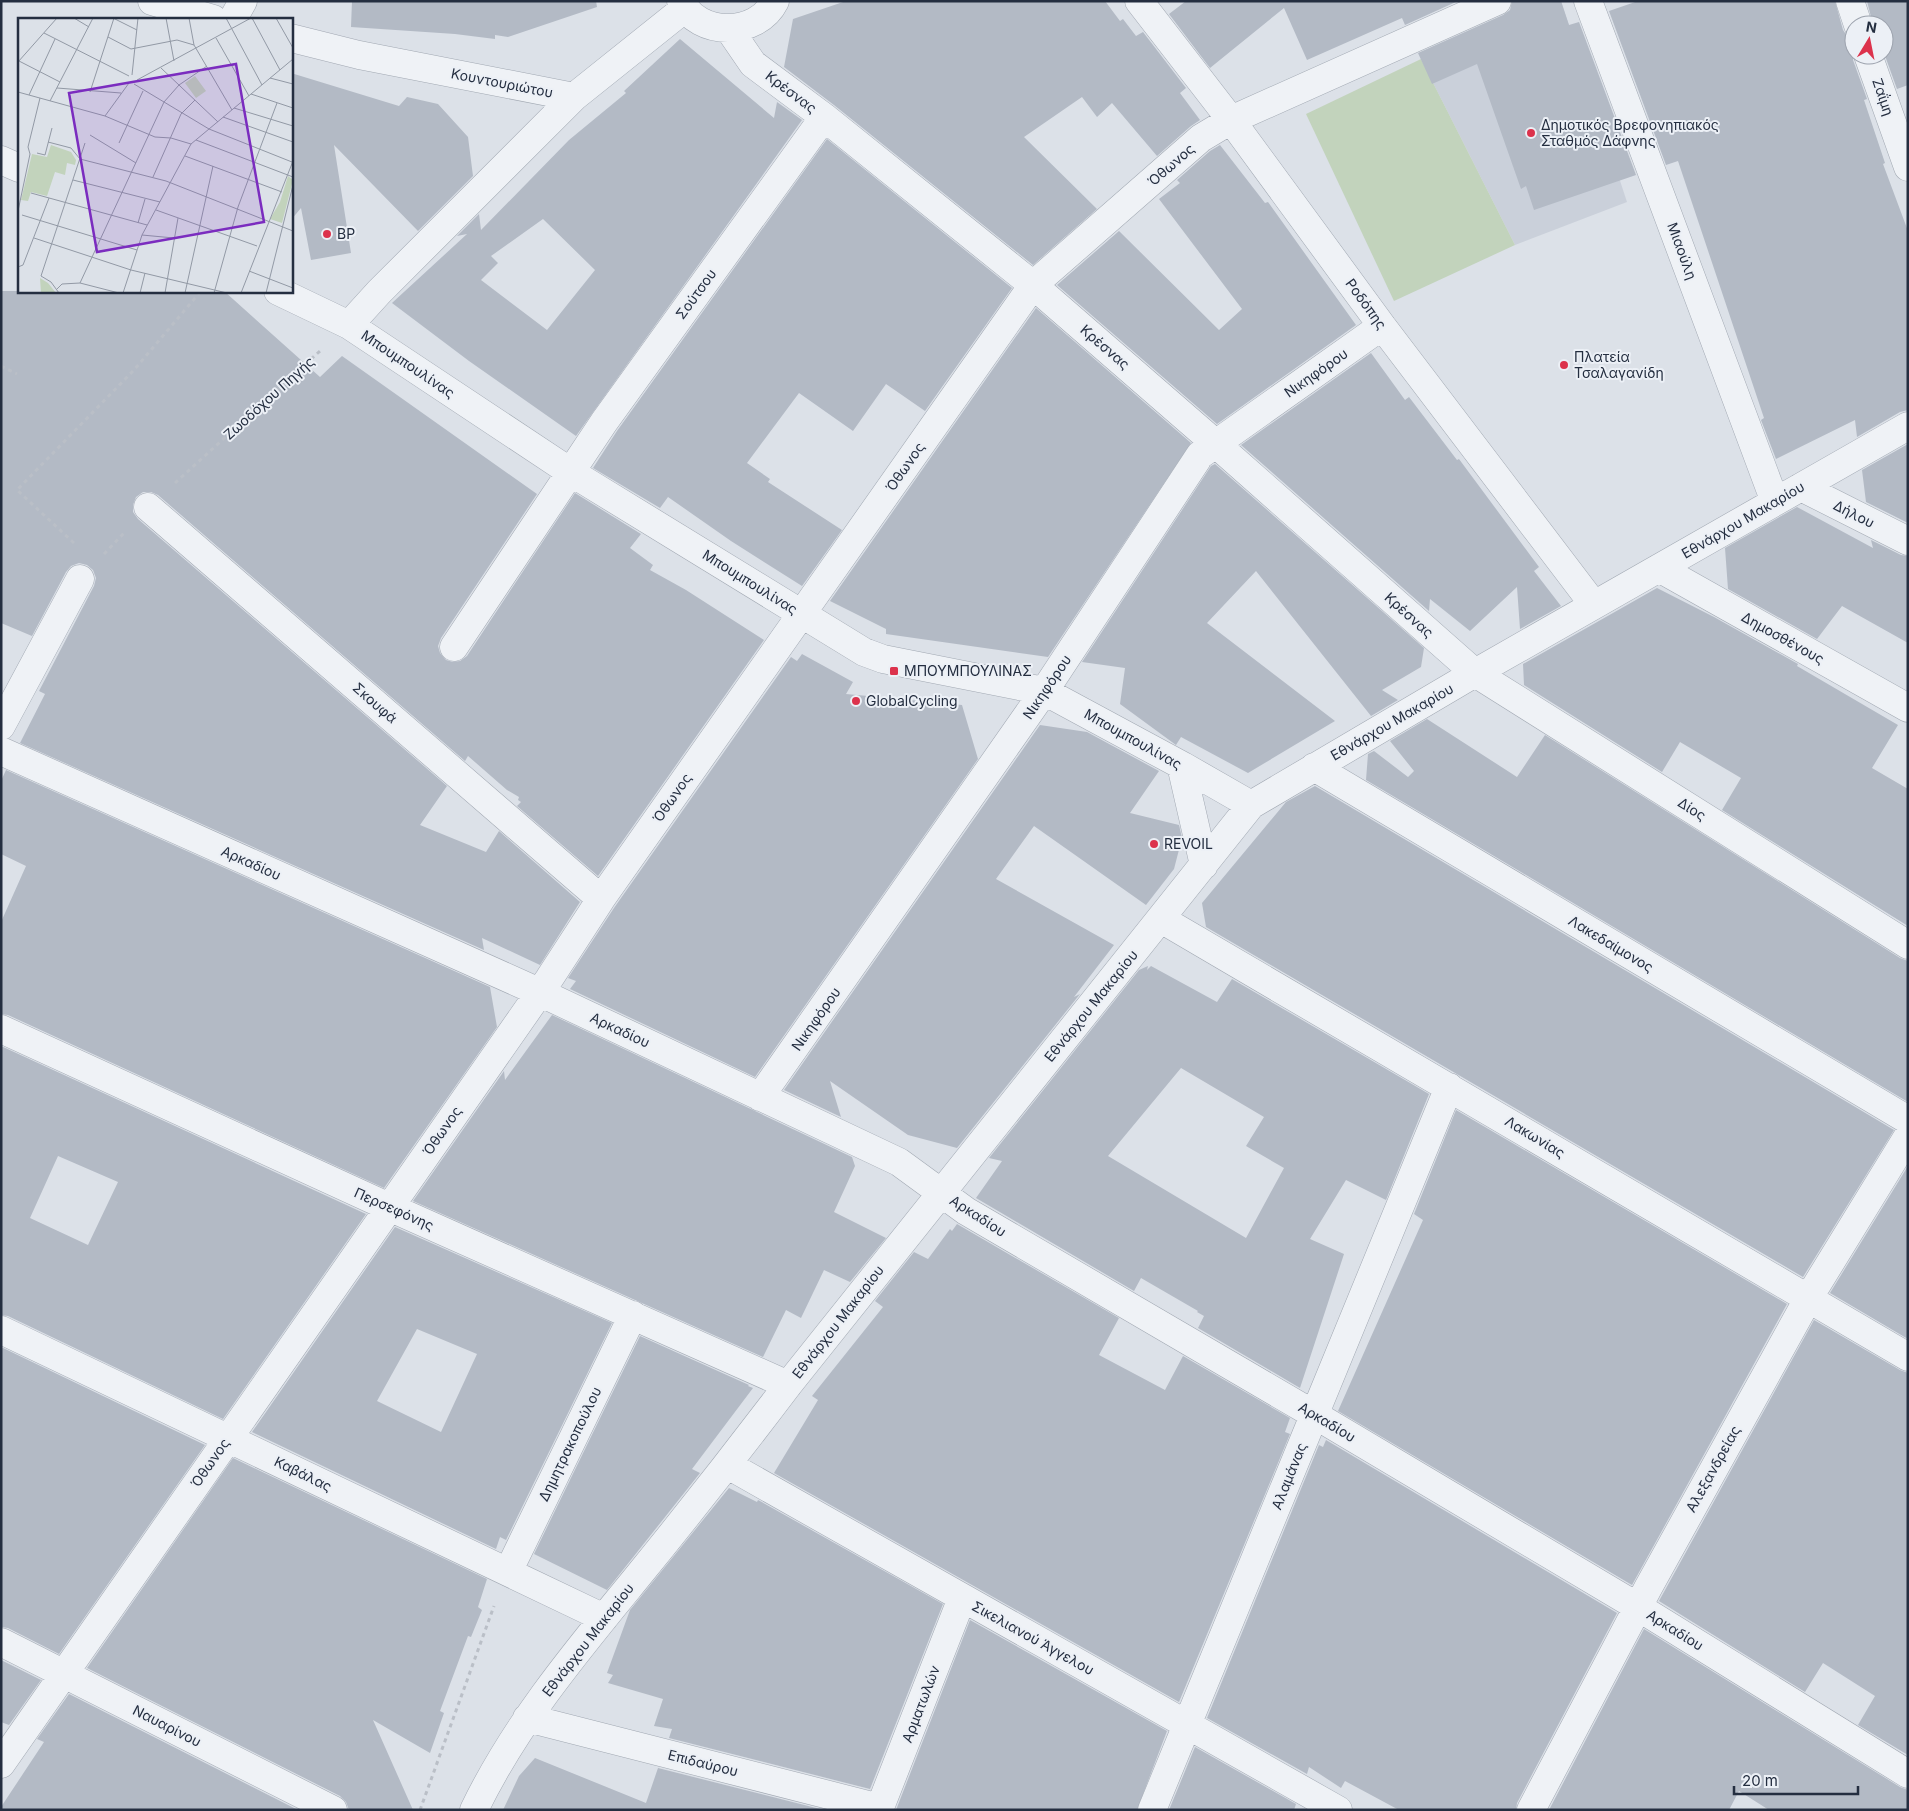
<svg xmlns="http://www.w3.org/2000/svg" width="1909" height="1811" font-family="Inter,sans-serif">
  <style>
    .built { fill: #cad0da }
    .green { fill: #c2d3bc }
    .building { fill: #b3bac5; fill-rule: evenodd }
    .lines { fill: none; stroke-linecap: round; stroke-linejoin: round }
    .minor-casing { stroke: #a1a8b2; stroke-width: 29 }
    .path { stroke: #babfc7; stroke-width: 3; stroke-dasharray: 4 4; stroke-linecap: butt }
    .minor { stroke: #eff2f6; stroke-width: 28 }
    .poi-dot { fill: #dc324c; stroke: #ecf0f6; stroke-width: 2 }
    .labels { text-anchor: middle; stroke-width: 4; stroke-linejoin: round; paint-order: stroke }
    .street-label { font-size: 14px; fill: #242e40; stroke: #ecf0f6 }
    .poi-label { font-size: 14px; fill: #242e40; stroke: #ecf0f6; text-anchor: start }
    .inset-road { fill: none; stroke: #9299a5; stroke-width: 1 }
    .view { fill: #7b2cbf; fill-opacity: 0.15; stroke: #7b2cbf; stroke-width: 2.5 }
    .inset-edge { fill: none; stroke: #242e40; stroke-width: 2.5 }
  </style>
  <rect width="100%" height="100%" fill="#dce1e8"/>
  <path class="built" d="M1554,1H1561L1627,202L1515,245L1421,59Z"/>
  <path class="green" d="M1421,59L1515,245L1394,301L1306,114Z"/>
  <path class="building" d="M352,1H596L597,7L508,37L495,35V39L455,34L351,27Z
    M846,1H1105L1120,21L1123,19L1136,36L1143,32L1186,88L1180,93L1200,120L1191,126L1157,156L1112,103L1097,117L1082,97L1024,137L1097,209L1033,265L834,105L784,67L793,19Z
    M1186,1H1458L1405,25L1402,18L1307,60L1284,8L1210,68L1169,14Z
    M1512,1H1561L1569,25L1579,22L1636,175L1534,210L1526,186L1521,189L1477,64L1432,84L1418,53L1503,15L1510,10Z
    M1638,1H1835L1843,30L1847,36L1854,40L1853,60L1867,99L1864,100L1885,163L1883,164L1908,231V410L1900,412L1857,437L1855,420L1776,459L1761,420L1764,418L1678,161L1666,165L1609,11Z
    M1867,1H1908V85L1897,89L1884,53V25H1873Z
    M680,39L774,118L777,102L802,120L576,436L469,361L392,303L467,234L457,236L479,214L481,230L569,140L626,93L624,91ZM543,219L595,270L547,330L481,280L498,263L491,256Z
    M291,73L399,106L407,97L438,104L468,137L473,176L418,231L334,145L351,253L311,260L301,208L291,220Z
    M827,139L1012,288L925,411L886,384L853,431L799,393L747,463L770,479L768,482L842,530L802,586L731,541L668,497L660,508L593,468L617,431Z
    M1220,145L1265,203L1268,202L1356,325L1217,424L1057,285L1119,231L1219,330L1242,309L1159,199L1180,183L1177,180L1210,151Z
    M1,291H224L320,377L342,356L537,494L441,638L438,646L440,653L446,660L453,662L460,661L467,656L575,493L641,534L630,548L653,565L650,570L686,590L764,640L598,876L517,806L521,802L518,800L519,797L507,790L468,756L465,761L158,495L151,492H143L136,497L133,505V512L138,519L447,786L420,825L486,852L499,831L580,902L540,965L482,938L484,950L20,743L45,694L39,691L94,586L96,578L93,570L87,565L79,563L71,566L66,572L32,636L1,623Z
    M1036,308L1191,443L1048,657L886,634V629L830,601Z
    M1371,353L1405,400L1409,397L1457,460L1459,459L1539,567L1534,571L1561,606L1520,629L1517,587L1470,631L1430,599L1429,611L1241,445Z
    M1908,444V523L1866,502L1862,470Z
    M1215,464L1424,648L1421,667L1382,690L1398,700L1371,716L1256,571L1207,623L1335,721L1248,773L1181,737L1176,745L1120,704L1125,668L1082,662L1211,466Z
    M1797,507L1873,548L1871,540L1901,555L1908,556V643L1842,606L1817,639L1728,589L1725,548Z
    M1657,588L1714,617L1798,664L1797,666L1898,725L1872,768L1908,789V926L1722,810L1741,778L1680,742L1662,772L1524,685L1523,664Z
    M802,654L853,682L846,694L879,697L889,703V698L962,705L978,759L755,1077L570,989L576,981L568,978L614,908L791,657L797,661Z
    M1427,719L1517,777L1545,735L1900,958L1908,961V1102L1366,780L1368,754L1374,751L1408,777L1414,771L1390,741Z
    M1040,725L1087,732L1159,771L1130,813L1179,825L1182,838L1174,869L1146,905L1034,826L996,879L1114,945L1074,997L1080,994L957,1148L908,1135L830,1081L841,1117L784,1090Z
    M6,770L490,987L497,1027L384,1188L8,1015L1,1014V922L26,866L1,854V781Z
    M1315,786L1894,1130L1803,1277L1206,927L1202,903L1286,802Z
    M1148,966L1147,970L1151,966L1217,1002L1232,979L1429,1094L1386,1200L1346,1180L1310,1239L1344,1254L1300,1388L1198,1328L1204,1316L1197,1312L1198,1311L1141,1278L1134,1291L976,1198L1002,1161L989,1158L1139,970ZM1181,1068L1264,1117L1246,1146L1284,1168L1246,1238L1108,1156Z
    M552,1015L852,1157L855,1166L834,1212L886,1238L850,1282L824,1270L801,1318L786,1310L763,1357L413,1201L504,1071L505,1080Z
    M1,1046L366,1214L223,1419L8,1316L1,1315ZM58,1156L118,1182L88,1245L30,1218Z
    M1456,1110L1787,1304L1632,1585L1338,1411L1423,1220L1414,1214Z
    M1908,1166V1339L1830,1293Z
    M957,1224L1119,1318L1099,1355L1165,1390L1183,1356L1290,1418L1285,1432L1290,1434L1179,1702L774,1473L818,1400L812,1396L883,1307L875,1301L914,1252L928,1259L950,1229L952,1231Z
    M395,1227L612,1323L506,1540L500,1537L496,1549L252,1432ZM417,1329L477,1354L441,1432L377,1401Z
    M1814,1320L1900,1370L1908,1373V1755L1858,1725L1875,1696L1823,1663L1805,1692L1659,1601Z
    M640,1336L749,1385L748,1386L753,1388L692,1469L700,1473L607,1590L534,1554Z
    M1,1347L205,1445L59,1654L8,1628L1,1627Z
    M1326,1440L1617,1613L1517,1803L1516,1810H1399L1345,1781L1341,1788L1309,1767L1307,1774L1207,1718L1319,1445L1323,1447Z
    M233,1458L487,1579L478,1607L482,1610L471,1637L468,1636L440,1711L444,1713L430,1753L373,1720L413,1810H349L346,1802L340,1796L87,1668Z
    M729,1488L757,1502L758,1500L943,1604L870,1789L669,1738L672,1729L654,1726L663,1699L608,1683L613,1675L607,1673L630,1610Z
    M970,1620L1167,1731L1137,1810H896Z
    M1644,1629L1900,1787L1908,1790V1810H1769L1739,1791L1729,1810H1549Z
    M1,1660L41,1680L9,1725L1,1722Z
    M69,1694L298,1810H1V1807L44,1742L37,1739Z
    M1195,1747L1296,1804L1294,1810H1169Z
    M535,1758L646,1803L658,1768L824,1810H503L519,1776Z"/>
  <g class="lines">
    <defs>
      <path id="minor" d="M152,1L213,19
        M681,1C698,37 757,37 775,1
        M1139,1L1231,120L1382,326L1594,605
        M1588,1L1775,502
        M1850,1L1858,25
        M233,19L243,1
        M729,29L753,64L824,117L1033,285L1216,444L1475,673L1908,945
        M291,38L359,55L574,97
        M1868,55L1908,167
        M1,160L19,168
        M278,291L349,325L572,473L864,652L883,659L1044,691L1183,766L1251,805
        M349,325L379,292L574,97L684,9
        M1801,487L1908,541
        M148,507L601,899
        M1659,568L1908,708
        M454,647L604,422L824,117
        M1,726L80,579
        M1,751L539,992L899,1162L966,1211L1315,1415L1638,1607L1908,1774
        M1181,765L1204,865
        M1314,767L1908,1120
        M1161,919L1908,1357
        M1,1029L389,1207L788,1385
        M760,1097L1045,690L1200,455L1382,326
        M1,1330L604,1618
        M728,1465L1338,1810
        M508,1572L633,1315
        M1,1642L333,1810
        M527,1718L880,1808
        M1,1764L549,979L601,899L1033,285L1201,138L1231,120L1497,1
        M474,1810C515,1725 575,1653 634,1581C687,1516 738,1451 788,1385L1251,805L1475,673L1908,426
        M879,1810L962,1598
        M1152,1810L1449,1087
        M1531,1810L1648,1588L1808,1299L1908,1136"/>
    </defs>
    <use href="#minor" class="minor-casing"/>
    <path class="path" d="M1,366L17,374
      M175,483L320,351
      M74,543L17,490L134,370L201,291
      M104,554L124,533
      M420,1810L494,1606"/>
    <use href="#minor" class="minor"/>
  </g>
  <g class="poi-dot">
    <circle cx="1531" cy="133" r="5"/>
    <circle cx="327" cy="234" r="5"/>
    <circle cx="1564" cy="365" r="5"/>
    <rect x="889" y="666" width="10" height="10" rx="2.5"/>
    <circle cx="856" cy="701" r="5"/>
    <circle cx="1154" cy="844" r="5"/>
  </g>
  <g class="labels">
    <g class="street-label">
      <text transform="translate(502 83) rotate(11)" y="5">Κουντουριώτου</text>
      <text transform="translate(791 92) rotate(37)" y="5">Κρέσνας</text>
      <text transform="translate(1883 97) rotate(71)" y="5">Ζαΐμη</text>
      <text transform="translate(1171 165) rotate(-41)" y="5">Όθωνος</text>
      <text transform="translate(1682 251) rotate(70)" y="5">Μιαούλη</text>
      <text transform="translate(696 294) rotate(-54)" y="5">Σούτσου</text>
      <text transform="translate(1366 304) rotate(54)" y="5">Ροδόπης</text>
      <text transform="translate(1105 347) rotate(41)" y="5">Κρέσνας</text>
      <text transform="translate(408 364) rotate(34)" y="5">Μπουμπουλίνας</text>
      <text transform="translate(1316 373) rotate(-35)" y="5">Νικηφόρου</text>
      <text transform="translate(269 398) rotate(-42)" y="5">Ζωοδόχου Πηγής</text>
      <text transform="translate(905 467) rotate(-55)" y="5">Όθωνος</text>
      <text transform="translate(1854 514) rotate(27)" y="5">Δήλου</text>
      <text transform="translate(1743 520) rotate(-30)" y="5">Εθνάρχου Μακαρίου</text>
      <text transform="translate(750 582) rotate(32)" y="5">Μπουμπουλίνας</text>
      <text transform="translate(1409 615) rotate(42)" y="5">Κρέσνας</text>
      <text transform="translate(1783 638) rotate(29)" y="5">Δημοσθένους</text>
      <text transform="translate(1047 687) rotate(-56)" y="5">Νικηφόρου</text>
      <text transform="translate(375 703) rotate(41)" y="5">Σκουφά</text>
      <text transform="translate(1392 722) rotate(-30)" y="5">Εθνάρχου Μακαρίου</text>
      <text transform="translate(1133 739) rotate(29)" y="5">Μπουμπουλίνας</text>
      <text transform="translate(672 798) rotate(-55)" y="5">Όθωνος</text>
      <text transform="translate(1692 809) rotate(32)" y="5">Δίος</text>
      <text transform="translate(251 863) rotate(24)" y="5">Αρκαδίου</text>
      <text transform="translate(1611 944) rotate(31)" y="5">Λακεδαίμονος</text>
      <text transform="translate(1091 1006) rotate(-51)" y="5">Εθνάρχου Μακαρίου</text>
      <text transform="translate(816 1019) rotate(-55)" y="5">Νικηφόρου</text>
      <text transform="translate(620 1030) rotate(25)" y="5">Αρκαδίου</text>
      <text transform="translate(442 1131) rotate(-55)" y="5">Όθωνος</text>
      <text transform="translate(1535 1137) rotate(31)" y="5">Λακωνίας</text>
      <text transform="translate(394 1209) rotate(24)" y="5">Περσεφόνης</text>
      <text transform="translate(978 1216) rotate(33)" y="5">Αρκαδίου</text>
      <text transform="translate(838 1322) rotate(-52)" y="5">Εθνάρχου Μακαρίου</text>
      <text transform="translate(1327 1422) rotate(31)" y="5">Αρκαδίου</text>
      <text transform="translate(570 1444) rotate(-64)" y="5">Δημητρακοπούλου</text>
      <text transform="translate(210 1463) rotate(-55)" y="5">Όθωνος</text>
      <text transform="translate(1713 1469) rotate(-61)" y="5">Αλεξανδρείας</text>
      <text transform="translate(303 1474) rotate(26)" y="5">Καβάλας</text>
      <text transform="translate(1289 1476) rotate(-68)" y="5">Αλαμάνας</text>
      <text transform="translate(1675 1630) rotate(32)" y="5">Αρκαδίου</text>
      <text transform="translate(1033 1638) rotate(29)" y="5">Σικελιανού Άγγελου</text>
      <text transform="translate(588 1640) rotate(-52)" y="5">Εθνάρχου Μακαρίου</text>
      <text transform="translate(921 1704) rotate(-69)" y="5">Αρματωλών</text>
      <text transform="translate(167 1726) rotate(27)" y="5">Ναυαρίνου</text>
      <text transform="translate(703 1763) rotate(14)" y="5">Επιδαύρου</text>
    </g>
    <g class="poi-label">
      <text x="1541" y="130">Δημοτικός Βρεφονηπιακός<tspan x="1541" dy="16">Σταθμός Δάφνης</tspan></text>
      <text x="337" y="239">BP</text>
      <text x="1574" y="362">Πλατεία<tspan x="1574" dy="16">Τσαλαγανίδη</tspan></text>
      <text x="904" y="676">ΜΠΟΥΜΠΟΥΛΙΝΑΣ</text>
      <text x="866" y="706">GlobalCycling</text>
      <text x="1164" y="849">REVOIL</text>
    </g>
  </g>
  <g transform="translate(18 18)">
    <rect width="275" height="275" fill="#dce1e8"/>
    <path d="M177,58L188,73L178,80L167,65ZM33,127L53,134L58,142L57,147L49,145L47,157L37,154L29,178L13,174L10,183L3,182L14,136L29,139ZM270,158L275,162L264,205L252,201L262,184ZM22,260L30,265L38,275H23Z" fill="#c2d3bc"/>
    <path class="inset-road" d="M56,0L71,9M95,0L119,12M148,0L156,43M171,0L176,27M208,0L244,67M234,0L262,52M258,0L275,30M26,15L111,58M90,19L113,31L159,22L176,27L214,92M198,20L231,78M1,43L42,64M0,44L39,0M143,50L200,104M114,57L120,0M252,60L275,66M119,62L233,0M116,66L191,111L274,144M39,70L103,75M0,74L87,98L137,119L153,120L173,126M72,74L96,0M233,76L275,90M11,77L37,21M32,83L75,0M216,90L275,108M87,98L111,65M205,99L275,124M72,117L118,145M178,122L275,159M30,124L53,130L62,141L148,163L275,213M101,125L125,73M19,135L27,137L34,110M167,138L264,174M135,159L163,96L177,82M55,162L142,184M13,175L129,207M138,192L239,228M0,193L12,136L10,129L22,80M4,197L119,232M120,205L127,181M124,217L156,220M16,220L113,252L209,275M0,249L5,247L31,180M231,253L275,270M62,265L146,84L161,67L189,48M39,271L44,266L62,265L101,275M41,275L33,264L23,258L67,125M105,275L124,217L173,126L275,41M122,275L127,255M147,275L160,200M167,275L195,148M196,275L220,189L259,85M223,275L275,143M248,275L275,167"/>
    <path class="view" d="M218,46L246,204L79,234L51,75Z"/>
    <rect width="275" height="275" class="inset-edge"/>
  </g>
  <rect width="1909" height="1811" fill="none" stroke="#242e40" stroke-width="5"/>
  <g transform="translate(1869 40) rotate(10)"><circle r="24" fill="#ecf0f6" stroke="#9ca2ad"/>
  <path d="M0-4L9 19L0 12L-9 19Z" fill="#dc324c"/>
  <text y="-8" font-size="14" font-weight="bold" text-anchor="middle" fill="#242e40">N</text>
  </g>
  <path d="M1734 1786v8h124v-8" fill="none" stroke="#242e40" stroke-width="2.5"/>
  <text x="1742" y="1786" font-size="15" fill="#242e40" stroke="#ecf0f6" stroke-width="4" paint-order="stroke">20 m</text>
</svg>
